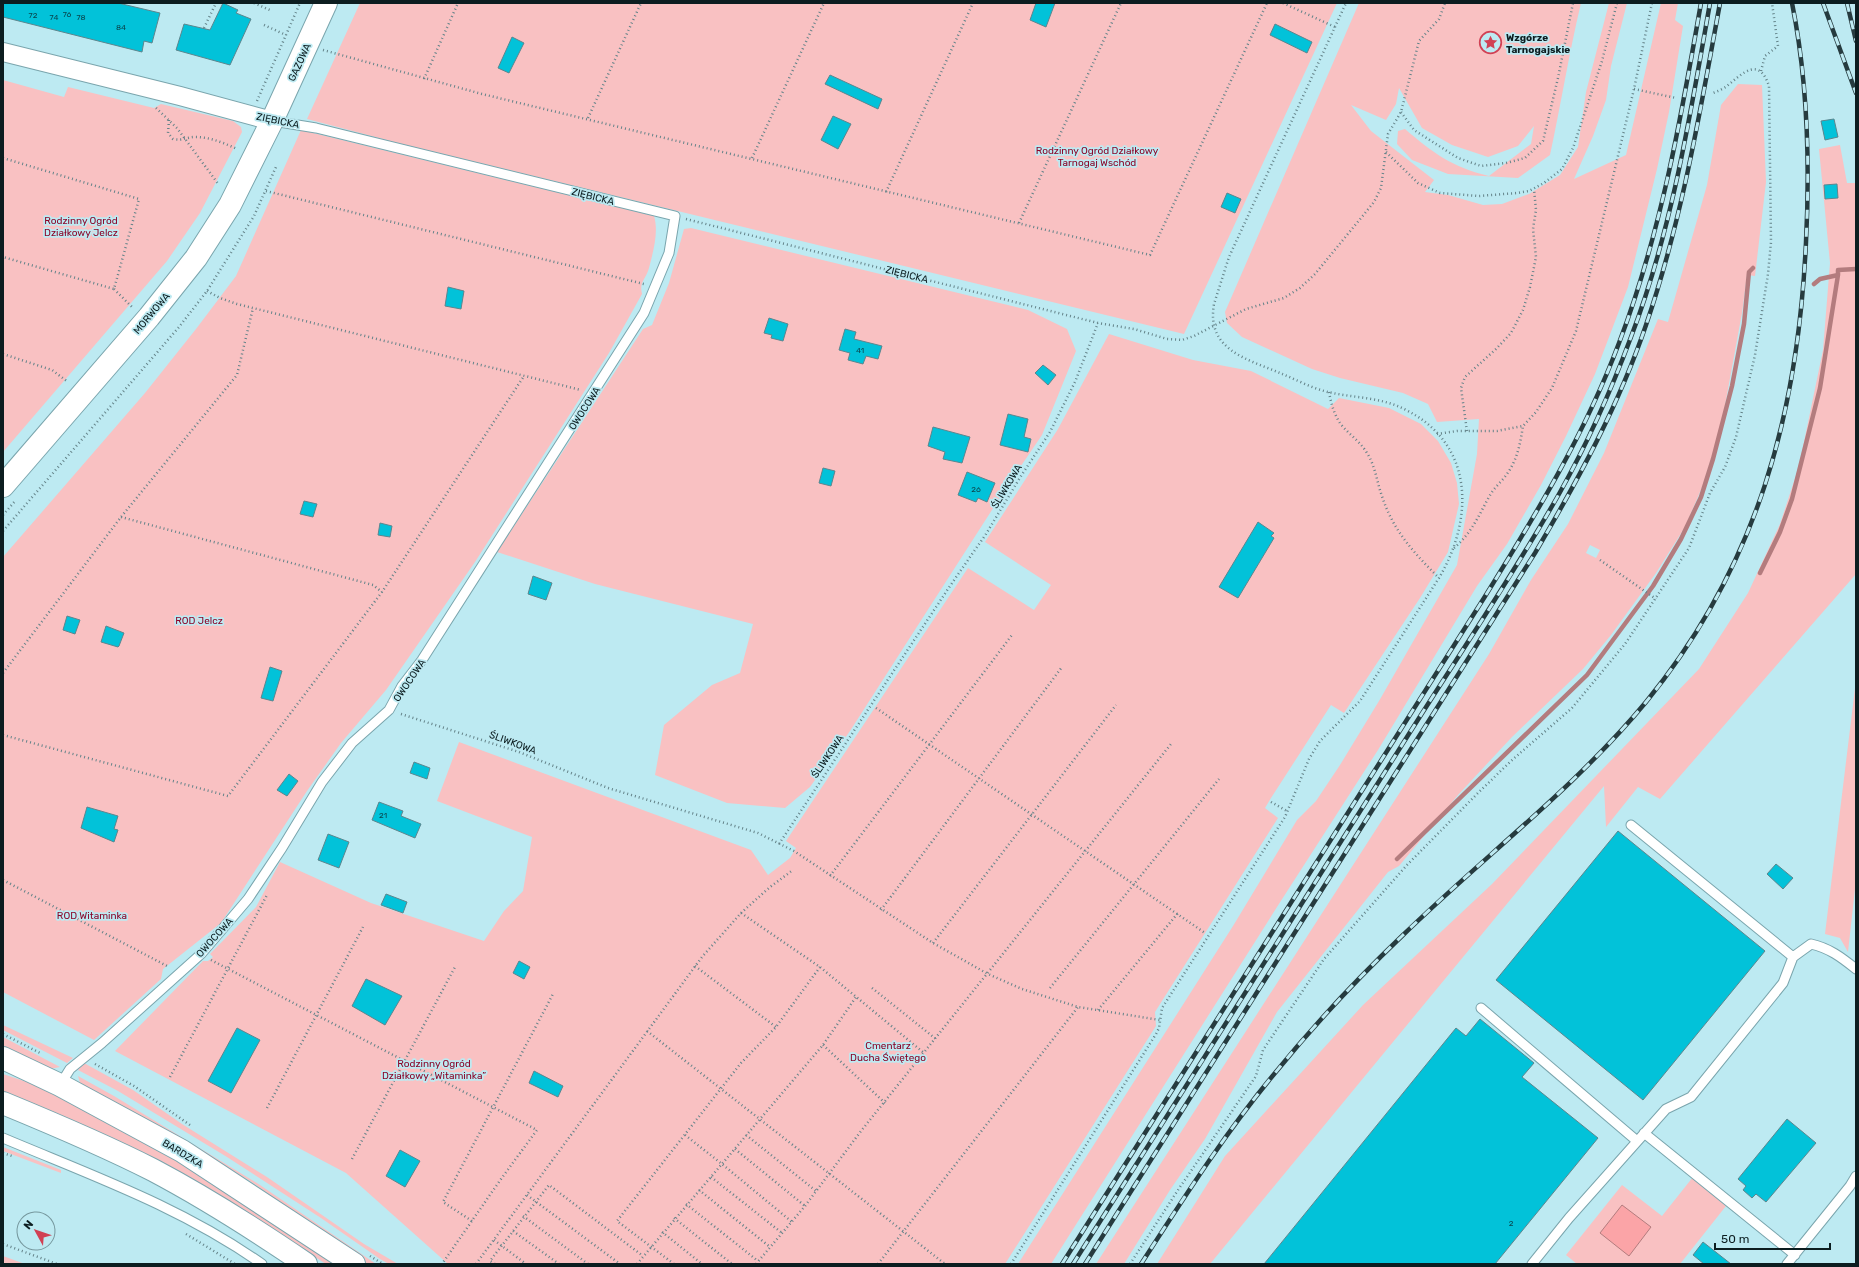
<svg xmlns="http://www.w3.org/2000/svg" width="1859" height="1267" font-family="Rubik,sans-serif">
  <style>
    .green { fill: #f9c1c2; fill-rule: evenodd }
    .water { fill: #fba4a7; stroke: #b37c7e }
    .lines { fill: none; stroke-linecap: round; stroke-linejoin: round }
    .stream { stroke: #b37c7e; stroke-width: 4.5 }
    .building { fill: #02c2d9; stroke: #5c868e }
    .lane-casing { stroke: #7aa5ad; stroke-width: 11 }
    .street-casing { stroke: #7aa5ad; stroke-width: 20 }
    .secondary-casing { stroke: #7aa5ad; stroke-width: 24 }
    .path { stroke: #648389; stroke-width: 2.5; stroke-dasharray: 1 3; stroke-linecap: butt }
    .lane { stroke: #fff; stroke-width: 9 }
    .street { stroke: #fff; stroke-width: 18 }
    .secondary { stroke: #fff; stroke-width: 22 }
    .rail-casing { stroke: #263b3f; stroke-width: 4.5 }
    .rail { stroke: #bdeaf2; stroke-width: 3; stroke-dasharray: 9; stroke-linecap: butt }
    .labels { text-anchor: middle; stroke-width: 3.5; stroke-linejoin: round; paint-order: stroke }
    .number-label { font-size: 8px; fill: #0a464e }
    .poi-label { font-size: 10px; font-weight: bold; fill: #0c1d20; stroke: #bdeaf2; text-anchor: start }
    .street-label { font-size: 10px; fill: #0c1d20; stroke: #bdeaf2 }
    .park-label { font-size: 10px; fill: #8a0427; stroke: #bdeaf2 }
  </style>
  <rect width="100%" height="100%" fill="#bdeaf2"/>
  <path class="green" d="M360,3H1337L1184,334L398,143L307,119Z
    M1359,3H1581C1569,53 1561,104 1550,155L1518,178L1448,174L1412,160L1397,144L1398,131L1405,129C1433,153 1452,167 1489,176L1531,144L1534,126L1518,146L1488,157L1452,145L1422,128L1399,88L1396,104L1386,120L1351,105L1371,131L1434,180L1425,192L1448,195L1483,205L1502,204L1529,194L1560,175L1578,147L1586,92L1609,3H1627L1611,66L1606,100L1593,136L1574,179L1626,155L1661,3H1678L1675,20L1683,26L1669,112L1657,169L1628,287L1595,374L1566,436L1541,485L1507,544L1477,586L1378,750L1277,907L1051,1264H1018L1233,926L1297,820L1316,801L1340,765L1379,701L1457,565L1477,454L1479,419L1437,422L1428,404L1403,393L1340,378L1312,369L1242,337L1227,323L1225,312Z
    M3,80L64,97L68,87L154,108L161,104L233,121L241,127L242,132L200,213L167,261L3,452Z
    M1738,84L1762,85L1766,182L1755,276L1747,275L1742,313L1721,427L1703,485L1685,527L1656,573L1611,635L1583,669L1512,737L1458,795L1399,866L1388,872L1277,1012L1205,1139L1170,1190L1124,1264H1096L1489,654L1531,580L1568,524L1604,453L1658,319L1668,322L1707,185L1721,105ZM1590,545L1600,550L1596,558L1586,553Z
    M301,130L654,216C659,232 653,252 649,268C646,279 639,282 642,294L609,353L525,484L475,562L386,690L341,743L307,791L221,923L163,969L161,979L94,1040L3,992V557L145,393L196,329L236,276Z
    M1840,145L1847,183H1856V574L1660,799L1638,787L1606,827L1604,786L1210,1264H1157L1225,1156L1363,1005L1492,884L1699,669L1748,593L1780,524L1799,466L1823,350L1830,263L1819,149Z
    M691,228L1028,310L1067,329L1076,351L1042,435L1008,485L850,731L810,787L785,808L727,803L655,775L664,725L712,685L740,673L753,624L595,584L497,552L643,329L652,325L669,283L684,229Z
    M1109,334L1193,360L1251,371L1328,409L1339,398L1389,408L1421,424L1438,441L1451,463L1457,483L1459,504L1448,552L1420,598L1344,713L1331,705L1271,798L1265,808L1278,818L1155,1012L1156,1026L1005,1264H448L346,1173L115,1051L203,961H208L213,957L210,954L256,907L280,862L371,903L484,941L504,911L523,891L532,837L437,801L459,742L751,850L768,875L790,858L796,848L786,841L968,568L1034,610L1051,585L985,542L1058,429Z
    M1856,680V880L1848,952L1840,938L1825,934Z
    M3,1025L73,1058L67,1063L3,1030Z
    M3,1037L60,1067L50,1069L3,1046Z
    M84,1063L133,1090L182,1124L267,1177L364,1244L398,1264H389L380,1259L321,1218L227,1157L118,1091L78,1070Z
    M3,1074L42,1087L183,1163L335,1264H326L260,1222L80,1124L3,1092Z
    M78,1076L114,1096L260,1185L376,1264H368L250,1181L135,1113L83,1086L80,1083Z
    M3,1147L61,1170V1173L3,1151Z
    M1693,1177L1726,1206L1680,1264H1577L1566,1255L1622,1185L1662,1216Z
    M3,1256L25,1264H3Z"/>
  <path class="water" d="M1622,1205L1651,1227L1629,1256L1600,1233Z"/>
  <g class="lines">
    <path class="stream" d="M1814,284L1820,279L1838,275V270L1856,269
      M1760,573L1780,532L1792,499L1820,388L1838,275
      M1397,859L1587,675L1653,586L1681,539L1701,497L1713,459L1732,386L1744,324L1749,272L1753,268"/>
  </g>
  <path class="building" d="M3,3H118L160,13L152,43L144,41L142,52L3,17Z
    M223,3L238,10L236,13L251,19L230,65L176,50L184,24L210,30Z
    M1036,3H1055L1046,27L1030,20Z
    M1275,24L1312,42L1307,53L1270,35Z
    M512,37L524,43L509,73L498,68Z
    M830,75L882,99L878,109L825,84Z
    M833,116L851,124L838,149L821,140Z
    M1834,119L1838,137L1825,140L1821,121Z
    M1837,184L1838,198L1825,199L1824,185Z
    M1227,193L1241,199L1235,213L1221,207Z
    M448,287L464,291L461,309L445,306Z
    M769,318L788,324L783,341L771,338L772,335L764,333Z
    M845,329L856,332L854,339L882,346L878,359L866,356L863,364L848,360L850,353L839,350Z
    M1043,365L1056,375L1048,385L1035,373Z
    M1008,414L1028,419L1024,437L1031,439L1028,452L1000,445Z
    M933,427L970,437L962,463L943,459L945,452L928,446Z
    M823,468L835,471L831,486L819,483Z
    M967,472L995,483L987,502L978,498L976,502L958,495Z
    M304,501L317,504L313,517L300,514Z
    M1258,522L1274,533L1271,536L1274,538L1238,598L1219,587Z
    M380,523L392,526L390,537L378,535Z
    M533,576L552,583L546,600L528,594Z
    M67,616L80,620L75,634L63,630Z
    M106,626L124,633L119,646L118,647L101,642Z
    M270,667L282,671L273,701L261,698Z
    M414,762L430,768L427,779L410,773Z
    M289,774L298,781L287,796L277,790Z
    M379,802L403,811L401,816L421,824L415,838L372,820Z
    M87,807L118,816L114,829L118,830L114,842L81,828Z
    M1618,831L1765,951L1643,1100L1496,980Z
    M328,834L349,842L339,868L318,860Z
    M1776,864L1793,878L1783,889L1767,874Z
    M386,894L407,902L403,913L381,905Z
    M519,961L530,967L524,979L513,973Z
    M366,979L402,996L385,1025L352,1006Z
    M1480,1019L1534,1063L1522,1077L1598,1138L1495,1264H1264L1456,1028L1466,1036Z
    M237,1028L260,1040L231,1093L208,1081Z
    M534,1071L563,1086L558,1097L529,1083Z
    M1787,1119L1816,1143L1766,1202L1756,1194L1752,1198L1743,1190L1746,1186L1738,1179Z
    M400,1150L420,1161L405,1187L386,1176Z
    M1703,1242L1731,1264H1704L1693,1255Z"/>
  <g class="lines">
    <defs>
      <path id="lane" d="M1793,957L1811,944C1829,948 1841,957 1856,969
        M1481,1008L1637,1141
        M60,1085L70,1069L102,1043L201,954L248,899L282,848L322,782L352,743L389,710L402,686L422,660L644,313L669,253L675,216L316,128L273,121
        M1644,1133L1795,1255
        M3,1138C93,1176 181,1207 262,1264
        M1532,1264L1569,1218L1666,1109L1691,1097L1783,983L1793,957L1631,825
        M1787,1264L1850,1186L1856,1176"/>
      <path id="street" d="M3,52L180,96L272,121"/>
      <path id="secondary" d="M3,486L149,317L196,258L230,205L272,121L326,3
        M3,1058L60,1085L182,1151L354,1264
        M3,1103C54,1124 104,1145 153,1170C206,1198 256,1230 306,1264"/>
    </defs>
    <use href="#lane" class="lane-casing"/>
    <use href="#street" class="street-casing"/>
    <use href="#secondary" class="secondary-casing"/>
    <path class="path" d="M254,3L272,11
      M1283,3L1335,27
      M264,25L286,35
      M204,28L216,3
      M323,50L482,94L1150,255L1267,3
      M1761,71L1765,56L1778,46L1772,3
      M424,79L458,3
      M1634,89L1676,98
      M257,101L300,3
      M156,108L177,128L219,185
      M1401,112L1414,130L1458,158L1481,166L1506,163L1525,158L1543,141L1558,78L1573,3
      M588,118L641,3
      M169,120L168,133L173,139C183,141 187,137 195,137C210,137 224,143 237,149
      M1386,152L1418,183L1440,193L1479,196L1517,193L1529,191L1544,183L1562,169L1573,148L1602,61L1617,3
      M3,158L139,199L114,289L3,257
      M752,158L824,3
      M266,191L644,284
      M886,192L973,3
      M686,219L1098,323L1134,329L1167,339L1182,340L1194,336L1246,309L1284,298L1300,288L1315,274L1361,218L1374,202L1381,188L1388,134L1401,112L1419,41L1439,19L1445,3
      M1019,223L1121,3
      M114,289L132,307
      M207,291L220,298L237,304L581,390
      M3,354L52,370L68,382
      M1329,392C1331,403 1334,414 1340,423C1348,434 1360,441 1367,453C1376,467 1377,484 1383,499C1394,532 1416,555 1439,578
      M1467,431L1461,388L1465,377L1496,349L1511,333L1523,310L1530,287L1536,257L1533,229L1536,210L1534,189
      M1437,434L1457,431H1497L1523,426L1536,412L1552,388L1576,331L1634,89L1652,3
      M3,515L16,500
      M121,517L373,585L382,592
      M3,531L179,327L207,291L254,216L276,167L274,166
      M1454,548C1471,534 1479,515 1489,497C1493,489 1499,484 1504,478C1517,462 1520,445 1523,426
      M1600,560L1656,599
      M3,673L121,517L237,375L253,308
      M876,708L1205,933
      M401,714L519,752L608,788L758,833L794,851L933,943L988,974L1022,989L1078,1007L1160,1020
      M3,735L228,796L382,592L524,376
      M1271,802L1287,811
      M779,844L950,586L986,534L1021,476L1050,432L1075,382L1098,323
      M830,876L1012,635
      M3,880L169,967
      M881,910L1062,667
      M741,913L820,967L924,1053
      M933,943L1116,705
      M211,960L537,1130L501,1179L442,1264
      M695,966L776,1027
      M872,988L936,1039
      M1050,988L1219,779
      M1098,1010L1178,913
      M647,1031L945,1264
      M3,1034L42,1054
      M823,1045L885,1103
      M95,1064L134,1086L190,1125
      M170,1077L267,895
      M267,1108L363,927
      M685,1135L722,1164L792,1222
      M746,1135L816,1191
      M735,1149L805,1206
      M3,1153L12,1156
      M352,1159L455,967
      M711,1177L782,1233
      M699,1190L770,1247
      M527,1195L620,1264
      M686,1204L758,1261
      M523,1216L588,1264
      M674,1218L732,1264
      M472,1221L443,1202L553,994
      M513,1231L559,1264
      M662,1232L702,1264
      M186,1234L235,1264
      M494,1240L526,1264
      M3,1244L57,1264
      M370,1256L383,1264
      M476,1264L702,957L741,913L770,887L793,870
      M495,1264L490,1261L493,1257L549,1185L643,1256
      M637,1264L823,1045L856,997
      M674,1264L617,1221L741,1063L776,1027L820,967
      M756,1264L805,1206L861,1131L1171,744
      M878,1264L1078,1007
      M1011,1264L1156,1034L1159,1028L1162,1008L1285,817L1309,759L1320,741L1360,701L1439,578C1474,519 1475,443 1404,409C1381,397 1353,398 1328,392C1311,388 1295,379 1280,373C1247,359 1206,350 1214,304L1229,257L1346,3
      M1130,1264L1178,1190L1256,1076L1263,1050L1324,959L1407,865L1478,793L1511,761L1572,708L1625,644L1689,548L1710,493L1725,467L1736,437L1755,355L1768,274L1771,242L1769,86C1759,56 1743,73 1727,86C1723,89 1718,91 1713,93"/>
    <use href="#lane" class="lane"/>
    <use href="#street" class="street"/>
    <use href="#secondary" class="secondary"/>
    <defs>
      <path id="rail" d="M1823,3L1856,93
        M1847,3L1856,41
        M1062,1264L1484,598C1535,516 1585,434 1619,343C1661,233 1681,118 1701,3
        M1073,1264C1185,1088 1296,913 1407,737C1458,656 1512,577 1559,494C1587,444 1611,391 1631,337C1672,230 1690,116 1710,3
        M1085,1264L1535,553C1578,480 1619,405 1646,325C1682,220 1700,112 1720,3
        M1141,1264C1183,1199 1225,1133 1275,1073C1314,1025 1357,979 1402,936C1483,857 1574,789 1646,702C1757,566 1798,415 1806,242C1810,162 1808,82 1792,3"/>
    </defs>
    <use href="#rail" class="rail-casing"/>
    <use href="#rail" class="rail"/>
  </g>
  <defs>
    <symbol id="sight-ring" viewBox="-11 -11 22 22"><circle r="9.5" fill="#bdeaf2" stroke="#d14154" stroke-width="1.5"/><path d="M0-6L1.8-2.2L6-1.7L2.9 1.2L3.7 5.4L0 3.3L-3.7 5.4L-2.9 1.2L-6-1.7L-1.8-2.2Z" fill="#d14154"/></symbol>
  </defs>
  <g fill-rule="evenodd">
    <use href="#sight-ring" x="1478" y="30" width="25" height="25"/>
  </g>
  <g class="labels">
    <g class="number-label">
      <text x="67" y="17">76</text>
      <text x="33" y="18">72</text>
      <text x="54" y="20">74</text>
      <text x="81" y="20">78</text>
      <text x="121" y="30">84</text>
      <text x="860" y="353">41</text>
      <text x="976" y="492">26</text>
      <text x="383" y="818">21</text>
      <text x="1511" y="1226">2</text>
    </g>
    <g class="poi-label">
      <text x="1506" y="41">Wzgórze<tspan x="1506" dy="12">Tarnogajskie</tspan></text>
    </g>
    <g class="street-label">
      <text transform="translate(299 62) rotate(-65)" y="4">GAZOWA</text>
      <text transform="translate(278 120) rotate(12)" y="4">ZIĘBICKA</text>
      <text transform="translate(593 196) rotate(14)" y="4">ZIĘBICKA</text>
      <text transform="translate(907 274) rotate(14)" y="4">ZIĘBICKA</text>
      <text transform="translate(151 313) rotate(-50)" y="4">MORWOWA</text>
      <text transform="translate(584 408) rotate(-57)" y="4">OWOCOWA</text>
      <text transform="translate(1006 486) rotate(-59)" y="4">ŚLIWKOWA</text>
      <text transform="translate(409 680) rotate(-56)" y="4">OWOCOWA</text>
      <text transform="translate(513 742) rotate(20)" y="4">ŚLIWKOWA</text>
      <text transform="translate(827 756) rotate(-56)" y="4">ŚLIWKOWA</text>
      <text transform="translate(214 937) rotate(-48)" y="4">OWOCOWA</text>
      <text transform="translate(183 1153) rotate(31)" y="4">BARDZKA</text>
    </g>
    <g class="park-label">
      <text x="1097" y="154">Rodzinny Ogród Działkowy<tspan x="1097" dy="12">Tarnogaj Wschód</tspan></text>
      <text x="81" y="224">Rodzinny Ogród<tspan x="81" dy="12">Działkowy Jelcz</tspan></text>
      <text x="199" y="624">ROD Jelcz</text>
      <text x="92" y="919">ROD Witaminka</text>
      <text x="888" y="1049">Cmentarz<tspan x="888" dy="12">Ducha Świętego</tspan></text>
      <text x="434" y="1067">Rodzinny Ogród<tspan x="434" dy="12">Działkowy „Witaminka”</tspan></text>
    </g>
  </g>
  <rect width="1859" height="1267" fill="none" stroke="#0c1d20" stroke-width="8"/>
  <g transform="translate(36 1231) rotate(310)"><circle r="19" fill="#bdeaf2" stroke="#76989e"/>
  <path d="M0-3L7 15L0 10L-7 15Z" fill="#d14154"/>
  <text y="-6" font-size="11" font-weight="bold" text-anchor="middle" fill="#0c1d20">N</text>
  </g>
  <path d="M1715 1243v6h115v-6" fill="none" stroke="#0c1d20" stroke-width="2"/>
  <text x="1721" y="1243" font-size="12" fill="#0c1d20" stroke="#bdeaf2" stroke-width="3" paint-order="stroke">50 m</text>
</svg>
